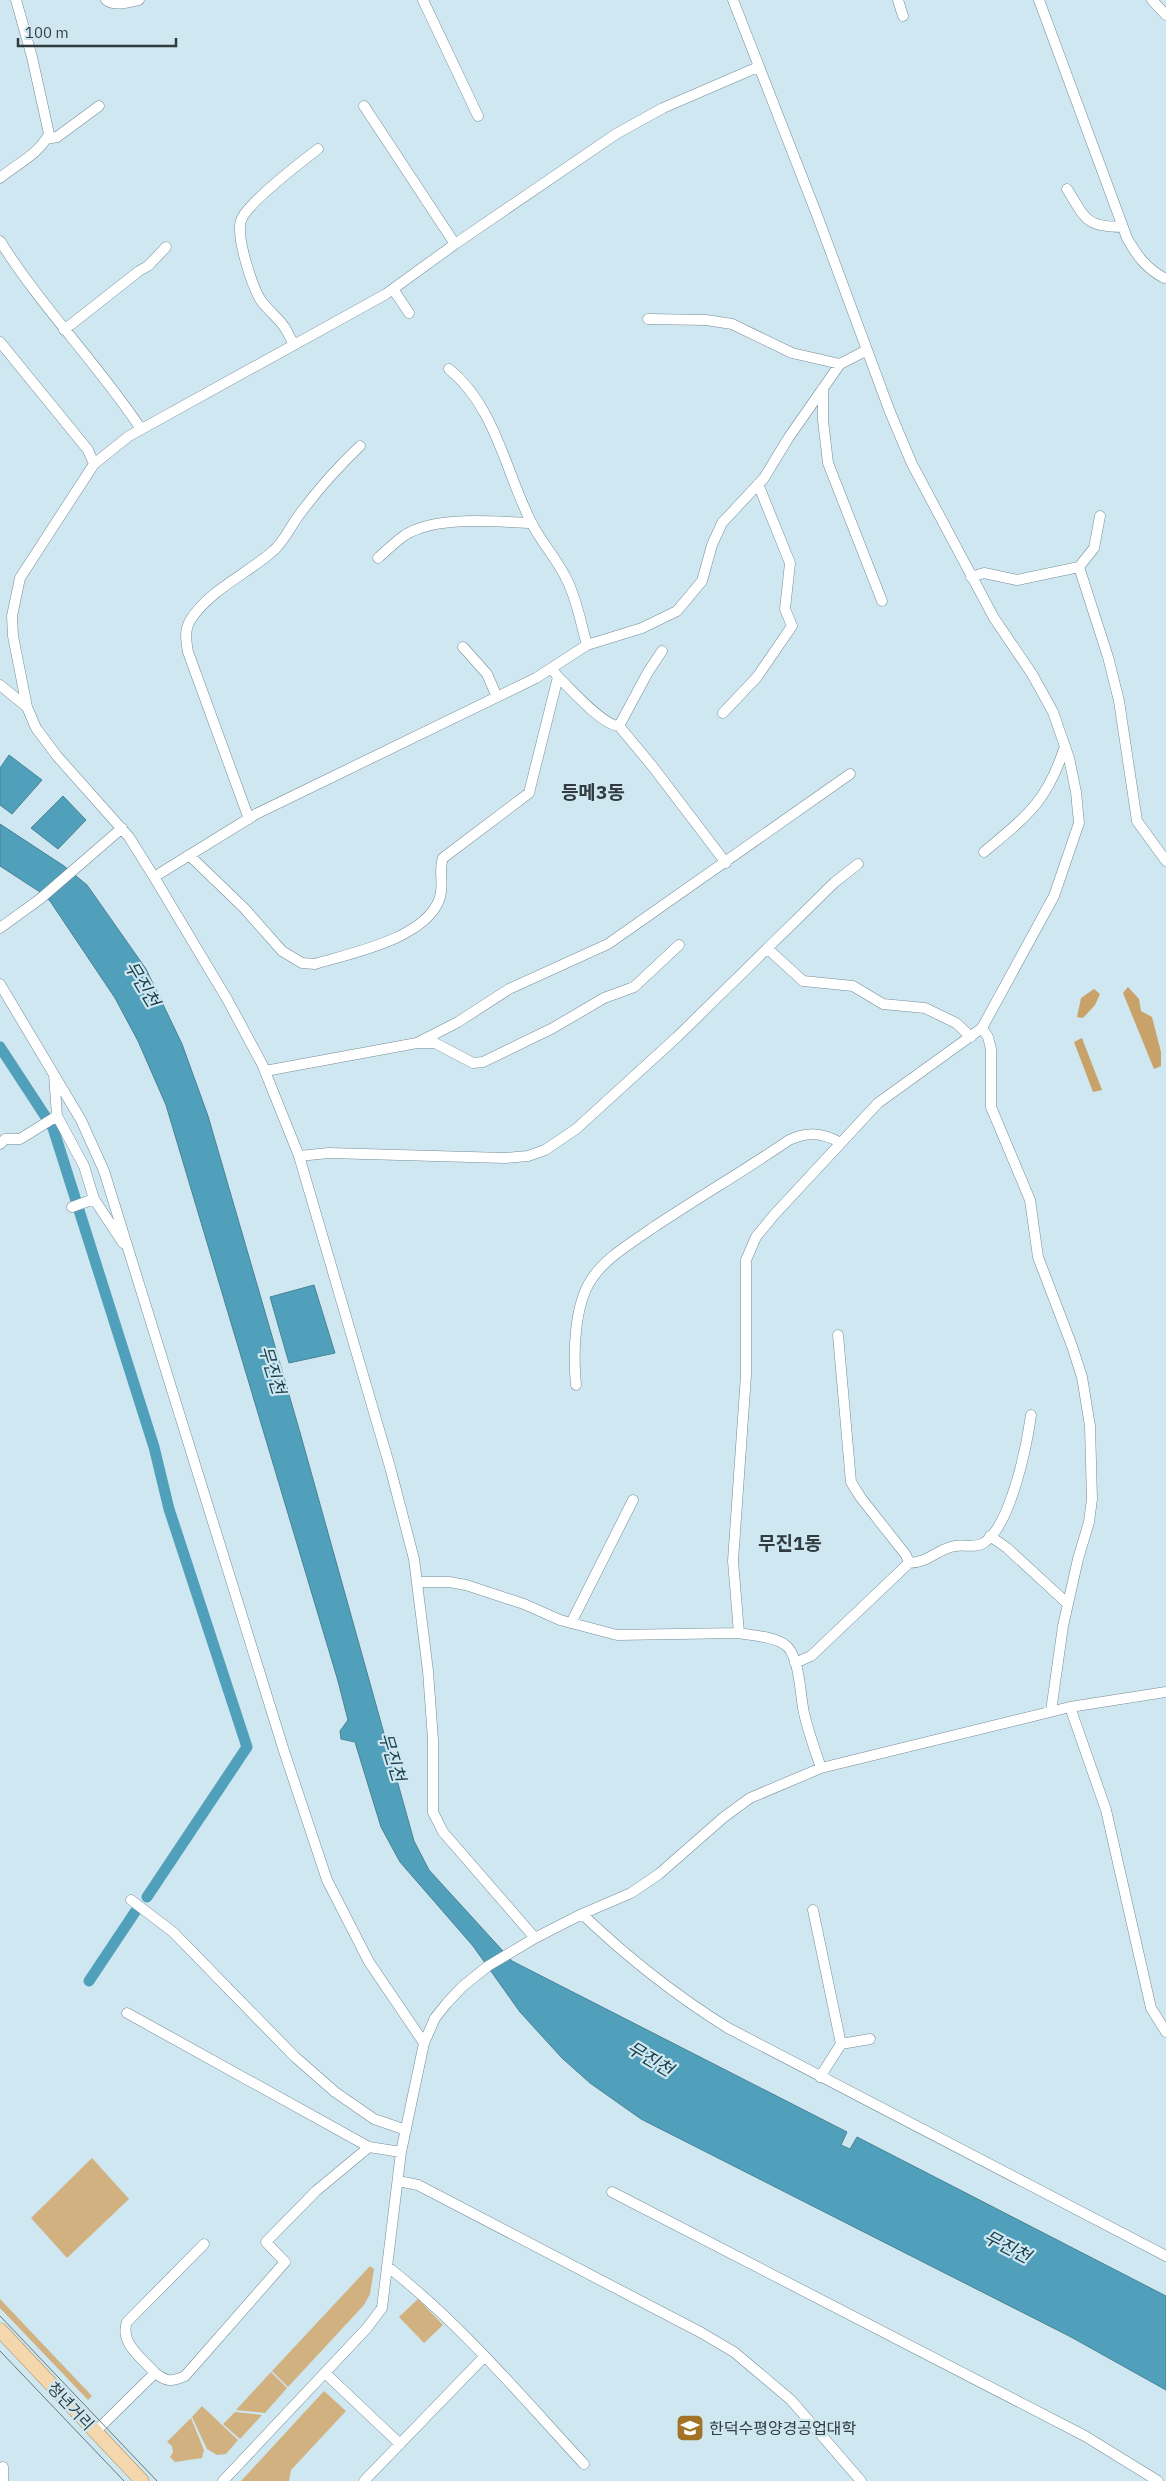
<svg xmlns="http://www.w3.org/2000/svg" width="1166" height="2481" font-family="'IBM Plex Sans','Noto Sans KR',sans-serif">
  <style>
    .green { fill: #d2b181 }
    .forest { fill: #c9a26a }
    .water { fill: #51a0bb; stroke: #488296 }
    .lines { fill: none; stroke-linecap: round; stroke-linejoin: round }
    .canal { stroke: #51a0bb; stroke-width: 11 }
    .minor-casing { stroke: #768d96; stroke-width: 11 }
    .major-casing { stroke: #ac8f62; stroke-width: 15 }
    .minor { stroke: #fff; stroke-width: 10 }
    .major { stroke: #f4d7ac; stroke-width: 14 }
    .tram { stroke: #68787d; stroke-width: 1 }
    .labels { text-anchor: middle; stroke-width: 4.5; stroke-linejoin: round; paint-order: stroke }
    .street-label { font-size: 16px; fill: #323c40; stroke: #cee7f0 }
    .poi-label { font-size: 16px; fill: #323c40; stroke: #cee7f0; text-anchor: start }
    .water-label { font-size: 18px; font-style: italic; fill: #163b47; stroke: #cee7f0 }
    .quarter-label { font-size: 19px; font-weight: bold; fill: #323c40; stroke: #cee7f0 }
  </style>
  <rect width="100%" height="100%" fill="#cee7f0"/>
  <path class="green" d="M92,2158L129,2199L67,2258L31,2218Z
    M370,2266L374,2269L370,2294L364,2305L288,2387L272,2371Z
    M0,2299L92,2396L88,2400L0,2308Z
    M418,2299L443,2325L424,2343L399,2317Z
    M271,2372L287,2388L265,2413L236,2410Z
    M324,2391L346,2411L291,2470L289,2481H241Z
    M202,2406L238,2440L226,2454L217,2455L207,2449L192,2417Z
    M235,2412L262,2415L240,2439L223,2424Z
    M191,2418L204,2450L202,2458L175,2462L170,2457L173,2452L172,2446L167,2442Z"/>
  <path class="forest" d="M1128,987L1139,999L1141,1011L1152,1017L1161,1052V1066L1154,1069L1123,993Z
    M1094,989L1100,994L1095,1005L1083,1018L1077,1017L1081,998Z
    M1082,1038L1102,1090L1093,1092L1074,1042Z"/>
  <path class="water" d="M9,755L42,780L12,814L0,805V768Z
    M63,796L86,820L58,849L31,828Z
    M0,824L64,866L87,885L146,969L182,1044L208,1116L299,1429L414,1841L429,1870L512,1961L847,2132L841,2145L850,2149L857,2137L1166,2296V2390L1071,2337L641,2119L590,2083L562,2058L520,2012L473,1946L400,1862L381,1827L355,1742L341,1739L340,1731L348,1720L338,1681L166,1105L138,1041L115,998L50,901L40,892L0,866Z
    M314,1285L335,1353L289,1363L270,1297Z"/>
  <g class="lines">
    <path class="canal" d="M0,1047L53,1128L154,1447L169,1509L247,1747L147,1897
      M89,1981L135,1912"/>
    <defs>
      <path id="minor" d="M106,0C116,7 128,2 139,0
        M423,0L478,116
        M733,0L817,215L890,412L912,464L994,618L1032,674L1053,712L1069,758L1076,792L1079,823L1054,896L982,1028L878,1103L774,1215L756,1237L746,1260V1375L733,1561L739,1633C753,1636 772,1636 784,1644C800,1653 800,1696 804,1713C808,1731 815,1750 821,1768
        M898,0L903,16
        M1039,0L1127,238C1137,256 1146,268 1164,278
        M1152,0L1166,15
        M364,106L455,244
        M46,139L57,137L99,106
        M0,178C18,163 38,155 49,134L32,57L16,0
        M1067,189C1086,219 1085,227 1123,227
        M0,241C42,308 98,364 141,429
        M393,289L409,313
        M648,319L706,320L732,324L792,353L840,364
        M64,330L139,271L148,266L166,247
        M0,342L88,450L94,464
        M294,345C291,339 288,333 285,328C278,317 267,310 260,299C252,285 234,233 242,218C251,201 301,162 318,149
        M449,369C495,406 505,470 531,522C541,542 557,559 567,580C577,600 581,624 587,645
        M823,388V420L828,463L882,601
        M378,558C387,550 395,542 405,535C436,515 495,522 532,523
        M1079,567L1108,657L1119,701L1137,821L1166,861
        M971,577L984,573L1017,580L1079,567L1094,548L1100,516
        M463,647L487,674L497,697
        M558,677C570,688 603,726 619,726L648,672L662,651
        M0,685L27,707
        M723,713L757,677L792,626L785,609L790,563L758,484
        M619,726L653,767L726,863
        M249,819L188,652C186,640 184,630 191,619C211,589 247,574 273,551C285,541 292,523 302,511C320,487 339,466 360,446
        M984,852C1028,815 1047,802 1065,746
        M189,855L244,908L282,951L302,963L315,964C351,953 424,939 439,900C445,886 438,871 443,858L529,793L558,677L552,669
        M154,877L256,814L536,678L587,645L642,628L677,611L702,581L712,545L722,523L764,478L789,437L840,364L867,350
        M0,928L40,899L122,828
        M768,949L803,981L853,986L883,1004L925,1008L956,1023L971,1037
        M0,984L81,1120L104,1171L284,1751L327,1880L369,1962L424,2043L401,2152L382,2308L367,2328L223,2481
        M982,1028L988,1037L991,1049V1107L1030,1200L1038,1257L1072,1346L1082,1377L1090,1426L1092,1499L1089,1522L1078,1559L1063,1626L1051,1711
        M417,1043L458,1022L509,989L608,944L850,774
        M265,1071L417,1043H435L473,1063L483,1062L553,1028L604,998L634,987L679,945
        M54,1075L57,1116L84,1166L94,1199L123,1243
        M0,1144L5,1139H20L57,1116
        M299,1156L329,1153L505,1158L528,1156L545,1150L576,1129L677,1037L835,882L858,864
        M72,1207L94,1199
        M576,1385C573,1355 574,1306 591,1280C605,1258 630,1244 651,1229C697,1198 744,1171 789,1140C809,1131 823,1133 841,1143
        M990,1536L1007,1548L1068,1604
        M909,1563C928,1563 939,1548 955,1546C965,1544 976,1549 985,1542C1011,1524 1027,1445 1031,1415
        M418,1582H449L466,1585L524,1604L560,1620L617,1635L739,1633
        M571,1623L633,1500
        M795,1663L811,1656L909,1563L906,1555L861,1498L851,1482L838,1335
        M1070,1707L1106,1810L1151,2008L1166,2032
        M131,1900L173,1932L294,2056L335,2092L374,2119L406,2130
        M813,1910L841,2044L820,2077
        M582,1914C627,1957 675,1995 728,2028L1166,2256
        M535,1938L443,1832L433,1812V1740L428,1671L414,1559L390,1467L299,1156L262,1064L227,999L154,877L129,837L57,756L36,728L27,707L13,636L12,616L20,578L94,464L129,436L386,294L455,244L616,134L663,108L758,67
        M127,2013L369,2147L401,2152
        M424,2043L435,2018L447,2003L462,1987L488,1966L535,1938L582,1914L631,1893L659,1874L724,1817L750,1798L821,1768L1070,1707L1166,1692
        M841,2044L870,2039
        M398,2181L418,2185L700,2332L734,2352L791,2400L861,2481
        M612,2192L1085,2436L1158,2481
        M388,2267C461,2324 521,2396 584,2464
        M155,2373C167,2382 171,2382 185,2376L285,2262L266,2242L316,2191L369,2147
        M325,2373L400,2444
        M95,2432L155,2373C142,2358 119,2343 127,2322L204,2244
        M3,2467V2481
        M364,2481L484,2357"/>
      <path id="major" d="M0,2330L142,2481"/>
    </defs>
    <use href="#minor" class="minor-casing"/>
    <use href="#major" class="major-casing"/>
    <use href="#minor" class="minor"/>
    <use href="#major" class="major"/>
    <path class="tram" d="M0,2316L157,2481
      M0,2351L124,2481"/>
  </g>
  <defs>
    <symbol id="university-square" viewBox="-11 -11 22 22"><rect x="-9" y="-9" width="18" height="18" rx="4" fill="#a27326" stroke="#cee7f0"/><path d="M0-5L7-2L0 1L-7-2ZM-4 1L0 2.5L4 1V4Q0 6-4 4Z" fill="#fff"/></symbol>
  </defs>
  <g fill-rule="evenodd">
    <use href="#university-square" x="674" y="2412" width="32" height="32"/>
  </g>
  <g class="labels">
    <g class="street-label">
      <text transform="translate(71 2406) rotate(47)" y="6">청년거리</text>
    </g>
    <g class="poi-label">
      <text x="709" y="2434">한덕수평양경공업대학</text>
    </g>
    <g class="water-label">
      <text transform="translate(142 984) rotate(59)" y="6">무진천</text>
      <text transform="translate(272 1370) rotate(73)" y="6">무진천</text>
      <text transform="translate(392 1757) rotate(73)" y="6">무진천</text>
      <text transform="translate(650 2059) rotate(31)" y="6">무진천</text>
      <text transform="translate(1007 2247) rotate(27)" y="6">무진천</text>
    </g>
    <g class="quarter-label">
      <text x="593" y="799">등메3동</text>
      <text x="790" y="1550">무진1동</text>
    </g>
  </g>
  <path d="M18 38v8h158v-8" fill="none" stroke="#323c40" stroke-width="2.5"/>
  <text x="25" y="38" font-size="15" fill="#323c40" stroke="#cee7f0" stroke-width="4" paint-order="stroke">100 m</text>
</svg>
